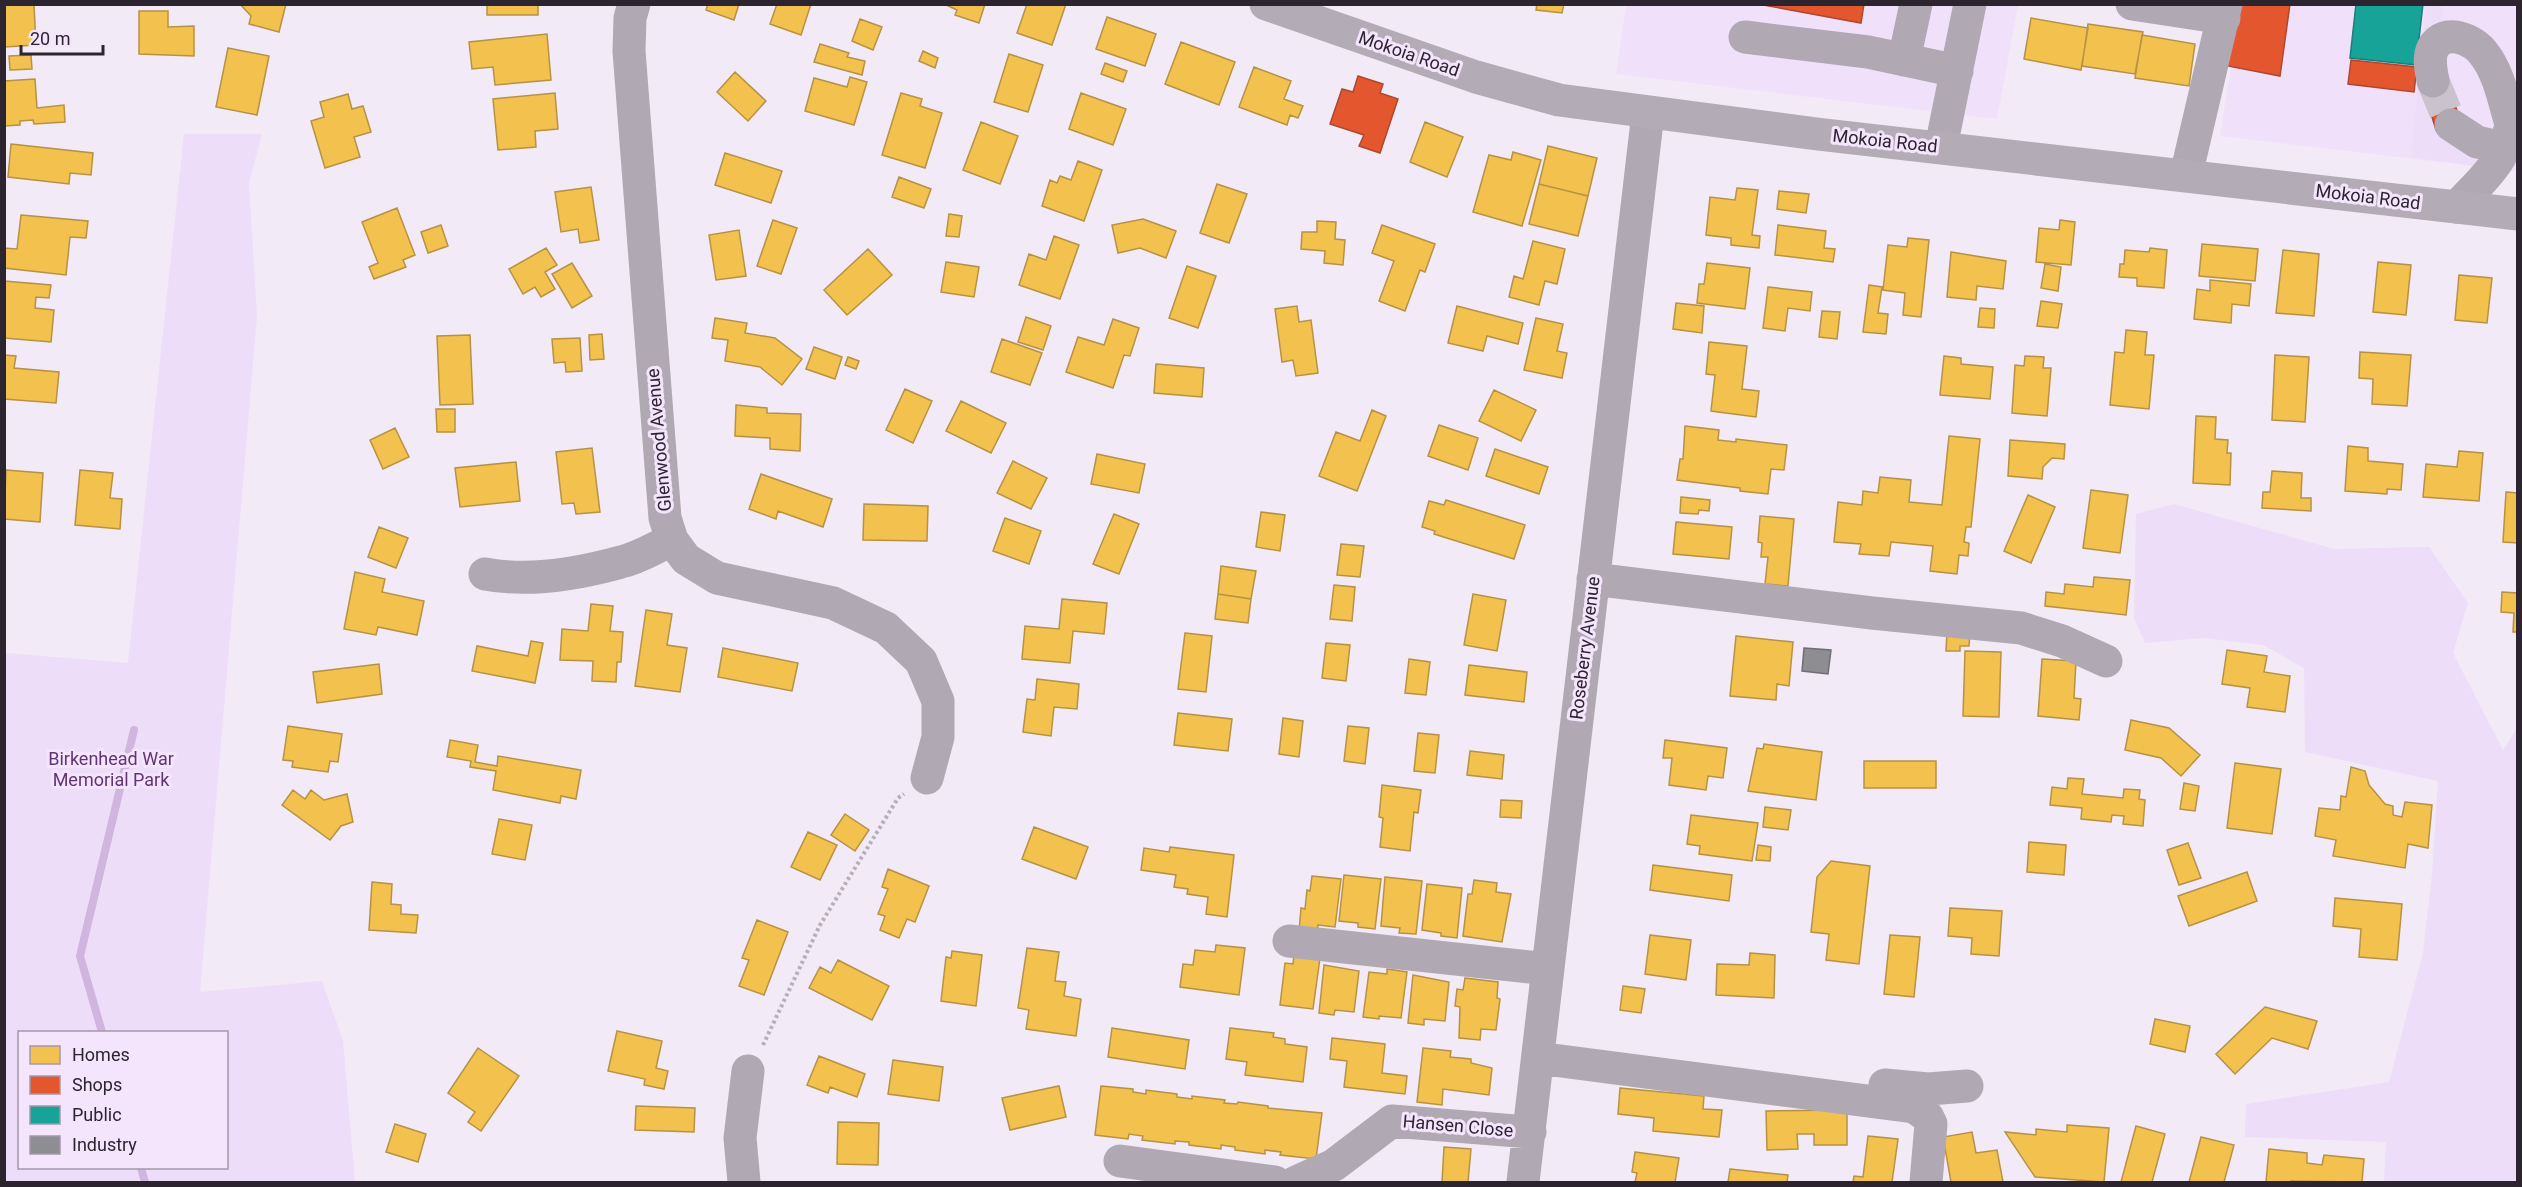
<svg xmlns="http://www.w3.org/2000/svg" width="2522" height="1187" font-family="Roboto,sans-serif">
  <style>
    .built { fill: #f1e0fa }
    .green { fill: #eeddf8; fill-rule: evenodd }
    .homes { fill: #f2c14e; stroke: #b79245; stroke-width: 1.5 }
    .shops { fill: #e4572e; stroke: #ad482f; stroke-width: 1.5 }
    .public { fill: #17a398; stroke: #1d7d79; stroke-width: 1.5 }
    .industry { fill: #8d8d92; stroke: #706e75; stroke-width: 1.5 }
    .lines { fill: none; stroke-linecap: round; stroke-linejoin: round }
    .stream { stroke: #d0b5de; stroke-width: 8 }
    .minor-tunnel { stroke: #cac3ce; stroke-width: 33; stroke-dasharray: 33 16; stroke-linecap: butt }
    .path { stroke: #b6aeb8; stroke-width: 4; stroke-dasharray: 3 3; stroke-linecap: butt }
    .minor { stroke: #b0a9b3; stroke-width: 33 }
    .major { stroke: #b3acb7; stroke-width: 33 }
    .labels { text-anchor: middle; stroke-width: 6; stroke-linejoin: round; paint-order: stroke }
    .street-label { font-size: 18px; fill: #2c2530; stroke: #f4e4fc }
    .park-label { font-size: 18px; fill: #603574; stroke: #f4e4fc }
  </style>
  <rect width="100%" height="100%" fill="#f2eaf6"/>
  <path class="built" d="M1626,5H2018L1997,119L1616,74Z
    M2241,5H2517V171L2220,136Z"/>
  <path class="green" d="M2426,5H2443L2440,29L2422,84L2487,151L2475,166L2411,157Z
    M184,134H262L249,183L257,316L200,992L322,981L343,1041L355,1182H5V653L128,663ZM20,1032H226V1168H20Z
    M2174,504L2334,549L2429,547L2468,603L2453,653L2503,750L2517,728V1182H2384L2386,1142L2245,1137L2246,1104L2389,1082L2423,953L2432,874L2438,781L2305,752L2304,668L2263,645L2202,638L2145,643L2134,618L2136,514Z"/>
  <path class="homes" d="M4,4H34L36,45L5,47Z
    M240,4H286L279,32L249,24L251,16Z
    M487,4H538V15H487Z
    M708,4H739L734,20L706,10Z
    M777,4H811L801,35L770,24Z
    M944,4H985L979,23L955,15L957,10Z
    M1027,4H1066L1052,45L1017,33Z
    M1537,4H1564L1562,13L1536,10Z
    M139,11H168V27L194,26V56L139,54Z
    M1107,17L1156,34L1145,66L1096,49Z
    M2031,18L2088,28L2081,70L2024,59Z
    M860,19L882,27L873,50L852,41Z
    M2088,24L2143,32L2135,74L2082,66Z
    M547,34L551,80L495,85L493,67L472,69L469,42Z
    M2142,35L2195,44L2189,86L2135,78Z
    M1181,42L1235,62L1219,105L1165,84Z
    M820,44L849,53L847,57L865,61L862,75L814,62Z
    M228,48L269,56L257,115L216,107Z
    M923,51L938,58L935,68L919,61Z
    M1009,54L1043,65L1028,112L994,102Z
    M31,55L32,69L10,70L9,56Z
    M1105,63L1127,71L1123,82L1101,74Z
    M1254,67L1291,81L1284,99L1303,106L1298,118L1290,115L1287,125L1239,107Z
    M735,72L766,101L748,121L717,92Z
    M850,77L867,82L854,125L805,111L814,78L847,87Z
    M35,79L37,108L64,105L65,122L34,124L33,120L20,121V125L4,126V81Z
    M555,93L558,129L535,131L536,147L498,150L493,99Z
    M901,93L922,99L920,106L942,113L925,168L882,155Z
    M1081,93L1126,109L1113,145L1069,129Z
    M348,94L352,109L363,106L371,132L354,137L360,157L325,168L311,121L324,117L320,102Z
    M981,122L1018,136L1000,184L963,170Z
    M1425,122L1463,137L1447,177L1410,162Z
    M11,144L93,153L91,175L70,173L69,184L8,177Z
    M1548,146L1597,158L1588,196L1539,184Z
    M1513,152L1541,160L1522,226L1473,212L1489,155L1511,160Z
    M725,153L782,171L771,203L715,185Z
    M1078,161L1102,170L1084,221L1042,206L1050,180L1057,183L1060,176L1071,180Z
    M899,177L931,189L924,208L892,197Z
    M1217,184L1247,194L1229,243L1200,233Z
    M1539,184L1588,196L1578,236L1529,224Z
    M591,187L599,240L580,243L578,229L561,232L555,192Z
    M1737,188L1758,190L1752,235L1760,236L1759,248L1731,245V238L1706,235L1710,197L1735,200Z
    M1779,191L1809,194L1806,213L1777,209Z
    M397,208L415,255L403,260L406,267L374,279L369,267L378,263L362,222Z
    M949,214L962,216L959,237L946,236Z
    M21,215L88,221L86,238L70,237L66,275L4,268V248L17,249Z
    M1143,219L1176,231L1166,258L1140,248L1118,253L1112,225Z
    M773,220L797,228L781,274L757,266Z
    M2060,220L2075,222L2071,265L2036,262L2039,228L2059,230Z
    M1317,221L1336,222L1335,239L1345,240L1343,265L1324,263L1325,251L1301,249L1302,232H1317Z
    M441,225L448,246L428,253L421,232Z
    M1382,225L1435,244L1425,272L1420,270L1405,311L1379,301L1394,261L1372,253Z
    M1778,225L1826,231L1824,248L1835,249L1833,262L1775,255Z
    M739,230L746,276L716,280L709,235Z
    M1054,236L1079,245L1060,299L1019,285L1029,254L1046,260Z
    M1908,238L1929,240L1921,317L1903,315L1905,293L1883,290L1888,245L1907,247Z
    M1533,241L1565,249L1557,284L1545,281L1539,305L1509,297L1514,276L1523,279Z
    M2202,244L2258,249L2255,281L2199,276Z
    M546,248L557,265L545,272L555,289L541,297L535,287L523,294L509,269Z
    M2150,248L2167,250L2164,288L2137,286V278L2119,277L2120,264H2124L2125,250L2149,252Z
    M868,249L892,275L847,315L824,290Z
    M2283,250L2319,254L2314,316L2276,313Z
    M1951,252L2006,261L2003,289L1977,286L1976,300L1947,297Z
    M946,262L979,267L974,297L941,292Z
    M2378,262L2411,265L2406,315L2373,312Z
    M572,263L592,296L572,308L552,274Z
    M1707,263L1750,268L1745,309L1697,303L1699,284H1704Z
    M2045,264L2061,267L2058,291L2041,288Z
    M1187,266L1216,276L1198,328L1169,318Z
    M2459,275L2492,278L2487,323L2455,320Z
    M2210,280L2251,284L2249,306L2232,304L2231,323L2194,319L2197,289L2210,291Z
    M4,281L51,285L49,298L36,297L35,308L54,310L51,342L4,338Z
    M1869,285L1882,287L1878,313L1888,314L1886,334L1863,332Z
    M1768,287L1812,292L1810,311L1788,308L1785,331L1763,328Z
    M2041,301L2062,304L2058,328L2037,326Z
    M1676,303L1704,306L1702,333L1673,329Z
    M1297,306L1299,322L1311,320L1318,373L1296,376L1293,360L1282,362L1275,309Z
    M1457,306L1523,323L1518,344L1487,336L1483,351L1448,343Z
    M1980,308L1995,309L1994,328L1978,327Z
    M1822,311L1840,312L1837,339L1819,337Z
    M1026,317L1051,326L1043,350L1018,342Z
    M715,318L747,323L745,333L775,338L802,359L782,385L760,367L725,361L728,340L712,338Z
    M1536,318L1563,324L1557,351L1567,353L1562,378L1524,370Z
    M1113,319L1139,328L1130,356L1124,355L1113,388L1066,372L1078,337L1104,345Z
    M2126,330L2147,332L2145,355H2154L2149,409L2110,405L2115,352L2124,353Z
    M602,334L604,359L590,360L589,335Z
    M470,335L473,404L440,405L437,336Z
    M580,338L582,371L566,372L565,362L554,363L552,339Z
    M1002,339L1042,353L1030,385L991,372Z
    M1709,342L1747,346L1742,389L1759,391L1756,417L1711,411L1715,375L1706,374Z
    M814,347L842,357L835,379L806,369Z
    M2360,352L2411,355L2407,406L2372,404L2373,379L2359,378Z
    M4,355L16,356L14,368L59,372L56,403L4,399Z
    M2275,355L2309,357L2305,422L2272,420Z
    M1944,356L1961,358V364L1993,367L1990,399L1940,395Z
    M2025,356L2044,357L2043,368H2051L2047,416L2012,413L2015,365L2024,366Z
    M848,357L859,361L856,369L845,365Z
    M1156,364L1204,368L1202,397L1154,393Z
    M905,389L932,401L913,443L886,430Z
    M1494,390L1536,410L1521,441L1479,421Z
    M961,401L1006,423L991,453L946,431Z
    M736,405L767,408V413L801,414L800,451L770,449V438L735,436Z
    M436,409H455V432H437Z
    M1372,410L1386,416L1357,491L1319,476L1336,432L1360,441Z
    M2196,416L2216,417L2215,439L2228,440L2227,453H2231L2230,485L2193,483Z
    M1439,425L1478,438L1468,470L1428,456Z
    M1685,426L1719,430L1718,440L1736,442V439L1787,445L1784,470L1771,469L1768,494L1740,491V488L1677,480L1680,459H1683Z
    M395,428L409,457L383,469L370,440Z
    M1949,436L1980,439L1971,527H1966L1964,542L1969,543L1968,556L1959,555L1957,574L1930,571L1933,546L1891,542L1889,556L1859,554L1861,544L1834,542L1838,502L1862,505L1863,491L1878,493L1880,477L1911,480L1909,502L1942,505Z
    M2010,440L2065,444L2064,459L2052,458L2043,467L2042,479L2008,476Z
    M2348,446L2368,448V461L2403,464L2401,490L2387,489V494L2345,491Z
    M592,448L600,512L576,514L574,503L562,504L556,452Z
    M1495,449L1548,467L1539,494L1486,476Z
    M2459,451L2483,453L2479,501L2423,497L2426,464L2457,467Z
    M1097,454L1145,464L1139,493L1091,484Z
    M1013,461L1047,478L1031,509L997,493Z
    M516,462L520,501L460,507L455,468Z
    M6,470L43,473L40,522L4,519Z
    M80,470L113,473L110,498L122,499L120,529L75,525Z
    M2272,471L2302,473L2301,498H2311V511L2262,508L2263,492H2270Z
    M761,474L832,499L823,527L778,511L776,519L749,509Z
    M2091,490L2128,495L2120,553L2083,548Z
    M2506,492L2518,493V543L2503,542Z
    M2028,495L2055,507L2031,563L2004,551Z
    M1681,497L1710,500L1709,511L1699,510L1698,514L1680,513Z
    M1446,500L1525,525L1514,559L1434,534L1435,531L1422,527L1429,501L1444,505Z
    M864,504L928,506L927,541L863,540Z
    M1261,512L1285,515L1280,551L1256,547Z
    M1114,514L1139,524L1119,574L1093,564Z
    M1760,516L1794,519L1788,586L1765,584L1768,557H1761L1762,543L1758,542Z
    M1005,518L1041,531L1029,564L993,551Z
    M1676,522L1732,527L1729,559L1673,554Z
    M379,527L408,538L396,568L368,557Z
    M1341,544L1364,546L1360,577L1337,575Z
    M1221,566L1256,571L1251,599L1218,594Z
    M355,572L385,579L382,592L424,601L417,635L378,627L376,635L344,629Z
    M2094,577L2130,580L2126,615L2045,606L2046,592L2064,594L2065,584L2093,587Z
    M1334,585L1355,587L1352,621L1330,619Z
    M2502,592L2518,593V632H2513L2514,613L2501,612Z
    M1218,594L1251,599L1248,623L1215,619Z
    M1473,594L1506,600L1497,651L1464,645Z
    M1062,599L1107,603L1104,634L1073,631L1070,663L1022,659L1025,626L1059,629Z
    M591,604L613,606L610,631L623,632L621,662H617L616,682L592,681L593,661L560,660L562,629L588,631Z
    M646,610L672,614L667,645L687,648L680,692L635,686Z
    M1947,631L1970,633L1969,646H1960V651H1946Z
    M1185,633L1212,636L1206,692L1178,689Z
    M1736,636L1793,642L1789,686L1777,684L1776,700L1730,696Z
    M531,641L543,643L535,683L472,671L477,646L528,656Z
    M1326,643L1350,645L1346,681L1322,678Z
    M723,648L798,663L792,691L718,677Z
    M2227,650L2267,656L2264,672L2290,676L2285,712L2247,707L2250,688L2222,684Z
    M1965,651L2001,652L1999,717L1963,716Z
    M1409,659L1430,662L1426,695L1405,693Z
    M2042,659L2076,661L2074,698L2081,699L2079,720L2038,716Z
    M379,664L382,694L317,703L313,672Z
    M1469,665L1527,672L1524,702L1465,695Z
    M1037,679L1079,684L1077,709L1054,707L1051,736L1023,732L1027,699L1035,700Z
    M1178,713L1232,719L1228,751L1174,745Z
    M1283,718L1303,721L1299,757L1279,754Z
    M2131,720L2169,728L2200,755L2181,776L2161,758L2125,750Z
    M288,726L342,734L338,762L330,761L328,772L292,767L293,761L283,760Z
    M1348,726L1369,728L1365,764L1344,761Z
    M1418,733L1439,735L1435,773L1414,771Z
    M450,740L478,745L475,762L497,766L498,756L581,770L576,799L561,796L560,803L493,790L496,771L470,767L471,761L447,757Z
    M1665,740L1727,748L1723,778L1708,776L1706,790L1669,785L1672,758H1663Z
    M1764,744L1822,752L1816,800L1748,791L1757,748L1763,749Z
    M1470,751L1504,755L1502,779L1467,775Z
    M1864,761H1936V788H1864Z
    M2235,763L2281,769L2272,834L2227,828Z
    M2351,767L2365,771L2369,785L2385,804L2393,806V815L2402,817L2405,802L2432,805L2428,848L2408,844L2405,868L2333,856L2336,840L2315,836L2319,808L2340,810L2341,796L2346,797Z
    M2068,778L2084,779L2082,794L2123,798L2124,789L2140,790L2139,799L2145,800L2143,826L2123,824L2124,816L2112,815L2111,822L2081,819L2082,808L2050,805L2052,787L2067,789Z
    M2184,783L2199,786L2195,811L2180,809Z
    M1382,785L1421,790L1418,813L1414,812L1410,851L1380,847L1383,818L1379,817Z
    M293,790L305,799L311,790L324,800L347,794L353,822L341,826L330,840L282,805Z
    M1501,800L1522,801L1521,818L1500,817Z
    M1765,807L1791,810L1788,830L1763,827Z
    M845,814L869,830L855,851L831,835Z
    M1691,815L1758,823L1752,861L1699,854L1700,846L1687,844Z
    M499,819L532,825L525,860L492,854Z
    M1034,827L1088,847L1076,879L1022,859Z
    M808,832L837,845L820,880L791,867Z
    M2029,842L2066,845L2064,875L2027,872Z
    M2188,843L2201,878L2179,885L2167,850Z
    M1758,845L1771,847L1770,861L1756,860Z
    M1170,847L1234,855L1227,917L1206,914L1208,897L1187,894L1188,889L1174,887L1176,875L1141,870L1144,848L1169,852Z
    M1831,861L1870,866L1859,964L1826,960L1829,934L1811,932L1817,877Z
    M1653,865L1732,875L1729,901L1650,890Z
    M888,869L929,886L915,922L907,919L899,938L880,930L885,916L878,914L888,889L882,887Z
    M2247,872L2257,901L2189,926L2178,896Z
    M1344,875L1381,879L1375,929L1358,927V923L1339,921Z
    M1312,876L1341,879L1335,927L1318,925L1317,934L1299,931L1301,908L1305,909L1307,890L1310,891Z
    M1385,877L1422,881L1416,934L1399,933L1400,928L1381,926Z
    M1474,880L1497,883L1496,892L1511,894L1502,942L1463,936L1468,894H1472Z
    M372,882L392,884L391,904L401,905V914L418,915L416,933L369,930Z
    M1427,884L1462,888L1457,938L1441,936V933L1422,930Z
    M2335,898L2402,904L2397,960L2359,957L2361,929L2333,926Z
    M1950,908L2002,911L1999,956L1971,954L1972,938L1948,936Z
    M757,920L788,932L764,995L739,986L749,960L742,958Z
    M1650,935L1691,940L1686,980L1645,974Z
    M1890,935L1920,937L1914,997L1884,994Z
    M1216,945L1245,948L1239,995L1180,987L1183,964L1193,965L1195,950L1215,952Z
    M1027,948L1059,952L1055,981L1066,982L1064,996L1081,999L1076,1036L1026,1029L1029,1010L1018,1008Z
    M952,951L982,955L976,1006L941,1001L946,957L951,958Z
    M1750,953L1775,955L1774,998L1716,995L1717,964L1749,965Z
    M1294,955L1320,958L1313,1009L1280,1005L1285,963L1293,964Z
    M838,960L889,986L872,1020L809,988L820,967L831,973Z
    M1324,965L1359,971L1354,1012L1335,1010L1334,1015L1319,1013Z
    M1387,969L1407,972L1401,1018L1379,1016V1019L1363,1017L1369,972L1387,974Z
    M1413,975L1449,982L1445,1021L1424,1019V1025L1408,1023Z
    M1465,978L1498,982L1497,998L1500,999L1496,1030L1481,1029L1480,1040L1459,1038L1460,1007L1455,1006L1457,989L1463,990Z
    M1623,986L1645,989L1641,1013L1620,1010Z
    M2265,1007L2317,1021L2308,1049L2272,1038L2235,1074L2216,1054Z
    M2155,1019L2190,1026L2185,1052L2150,1044Z
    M1112,1028L1189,1040L1185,1069L1108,1057Z
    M1230,1028L1274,1033L1273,1037L1285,1039V1044L1307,1047L1303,1082L1245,1075L1247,1062L1226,1059Z
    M617,1031L662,1041L656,1068L668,1071L664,1089L644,1085L645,1079L608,1071Z
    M1332,1038L1385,1044L1382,1073L1407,1076L1405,1094L1344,1087L1347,1061L1330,1059Z
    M478,1048L519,1076L481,1131L468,1122L475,1112L448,1093Z
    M1423,1048L1451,1051L1450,1057L1471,1059V1063L1492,1068L1489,1095L1443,1089L1442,1105L1417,1102Z
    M819,1056L865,1074L857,1097L830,1087L828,1093L807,1085Z
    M893,1060L943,1067L939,1101L888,1094Z
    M1059,1086L1066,1117L1010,1130L1002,1098Z
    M1101,1086L1133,1089V1092L1146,1094V1090L1177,1094V1097L1192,1099V1096L1225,1100L1224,1103L1237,1104L1238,1102L1268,1106V1108L1322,1113L1316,1159L1280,1155L1281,1152L1265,1150V1154L1235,1150V1147L1221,1145V1149L1189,1145V1142L1175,1141V1144L1142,1140L1143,1136L1129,1134L1128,1139L1095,1135Z
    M1620,1088L1704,1096L1703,1109L1722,1110L1719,1137L1653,1131L1654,1118L1618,1114Z
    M636,1106L695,1108L694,1132L635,1130Z
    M1847,1110V1145H1814V1134H1797L1798,1149L1767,1150L1766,1111Z
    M838,1122L879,1123L878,1165L837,1164Z
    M395,1124L426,1134L418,1162L386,1152Z
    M2067,1125L2109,1128L2104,1182L2035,1177L2005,1132L2036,1135V1129L2067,1132Z
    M2136,1126L2165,1134L2152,1182H2121Z
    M1972,1132L1976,1153L1997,1150L2003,1182H1951L1943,1137Z
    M1868,1136L1898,1139L1892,1182H1853L1854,1176L1863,1177Z
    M2201,1137L2234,1145L2224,1182H2189Z
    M1444,1147L1471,1149L1468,1182H1442Z
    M2269,1149L2307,1153V1163L2322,1165L2324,1155L2364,1159L2362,1182L2291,1181L2290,1182H2266Z
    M1635,1152L1679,1158L1675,1182H1635L1637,1173L1632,1172Z
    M1730,1169L1788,1175L1787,1182H1728Z"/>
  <path class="shops" d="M1758,4H1864L1861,23Z
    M2239,4H2290L2280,76L2228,66Z
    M2351,60L2417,67L2414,92L2348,84Z
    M1358,76L1383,84L1380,93L1398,99L1380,153L1359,146L1364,135L1330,124L1342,89L1353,92Z
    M2446,77L2461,123L2436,130L2422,84Z"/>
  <path class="public" d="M2356,4H2423L2416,65L2350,58Z"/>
  <path class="industry" d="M1804,648L1831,650L1828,674L1802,671Z"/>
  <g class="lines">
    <path class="stream" d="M102,1032L80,956L134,730
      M141,1168L145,1182"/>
    <path class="minor-tunnel" d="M2433,81L2451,125"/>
    <path class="path" d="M763,1045L820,925L898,798L904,794"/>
    <path class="minor" d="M634,4L630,18L629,51L665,518L672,540L686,559L717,578L833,603L886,628L921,661L938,701V737L927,778
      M2132,4L2224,18
      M1745,37L1868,52L1957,71
      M1904,60L1916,4
      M2433,81C2431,70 2428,58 2433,48C2443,27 2474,39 2484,54C2499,73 2504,101 2511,124
      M2451,125L2477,142L2504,148
      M1941,147L1970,4
      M2186,175L2226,4
      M2457,207C2471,191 2489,176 2500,157C2508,143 2508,126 2518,114
      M485,574C528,582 578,574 621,562C639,558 656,547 672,540
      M1593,579L1872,613L2021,628L2062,641L2106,661
      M1289,941L1548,969
      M1538,1058L1914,1107L1927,1116L1931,1124L1926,1182
      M1885,1085L1928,1089L1967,1086
      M1120,1161L1275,1182
      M744,1182L740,1138L748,1071
      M1296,1182L1334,1165L1392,1121L1530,1132
      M1523,1182L1648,113"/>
    <path class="major" d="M1266,4L1476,77L1559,100L1817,134L2518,214"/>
  </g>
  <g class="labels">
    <g class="street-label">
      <text transform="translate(1409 54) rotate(19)" y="6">Mokoia Road</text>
      <text transform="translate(1885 141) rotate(6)" y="6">Mokoia Road</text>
      <text transform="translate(2368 197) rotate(7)" y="6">Mokoia Road</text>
      <text transform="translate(659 440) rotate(-95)" y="6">Glenwood Avenue</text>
      <text transform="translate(1585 648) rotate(-83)" y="6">Roseberry Avenue</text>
      <text transform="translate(1458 1126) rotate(5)" y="6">Hansen Close</text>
    </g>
    <g class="park-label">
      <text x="111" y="765">Birkenhead War<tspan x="111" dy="21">Memorial Park</tspan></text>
    </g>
  </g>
  <rect width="2522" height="1187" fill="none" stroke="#2c2530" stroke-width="12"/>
  <rect x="18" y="1031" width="210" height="138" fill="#f4e4fc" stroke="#a498aa" stroke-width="1.5"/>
  <rect x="30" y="1046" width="30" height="18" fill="#f2c14e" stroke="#a498aa" stroke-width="1.5"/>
  <text x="72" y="1061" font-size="18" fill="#2c2530">Homes</text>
  <rect x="30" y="1076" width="30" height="18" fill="#e4572e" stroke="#a498aa" stroke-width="1.5"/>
  <text x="72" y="1091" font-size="18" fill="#2c2530">Shops</text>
  <rect x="30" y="1106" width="30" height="18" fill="#17a398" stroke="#a498aa" stroke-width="1.5"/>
  <text x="72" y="1121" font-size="18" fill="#2c2530">Public</text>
  <rect x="30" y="1136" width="30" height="18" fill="#8d8d92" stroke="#a498aa" stroke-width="1.5"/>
  <text x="72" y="1151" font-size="18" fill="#2c2530">Industry</text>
  <path d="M21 45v9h82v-9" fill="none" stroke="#2c2530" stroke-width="3"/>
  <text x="30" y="45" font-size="18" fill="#2c2530" stroke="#f4e4fc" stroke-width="4.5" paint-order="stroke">20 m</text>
</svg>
